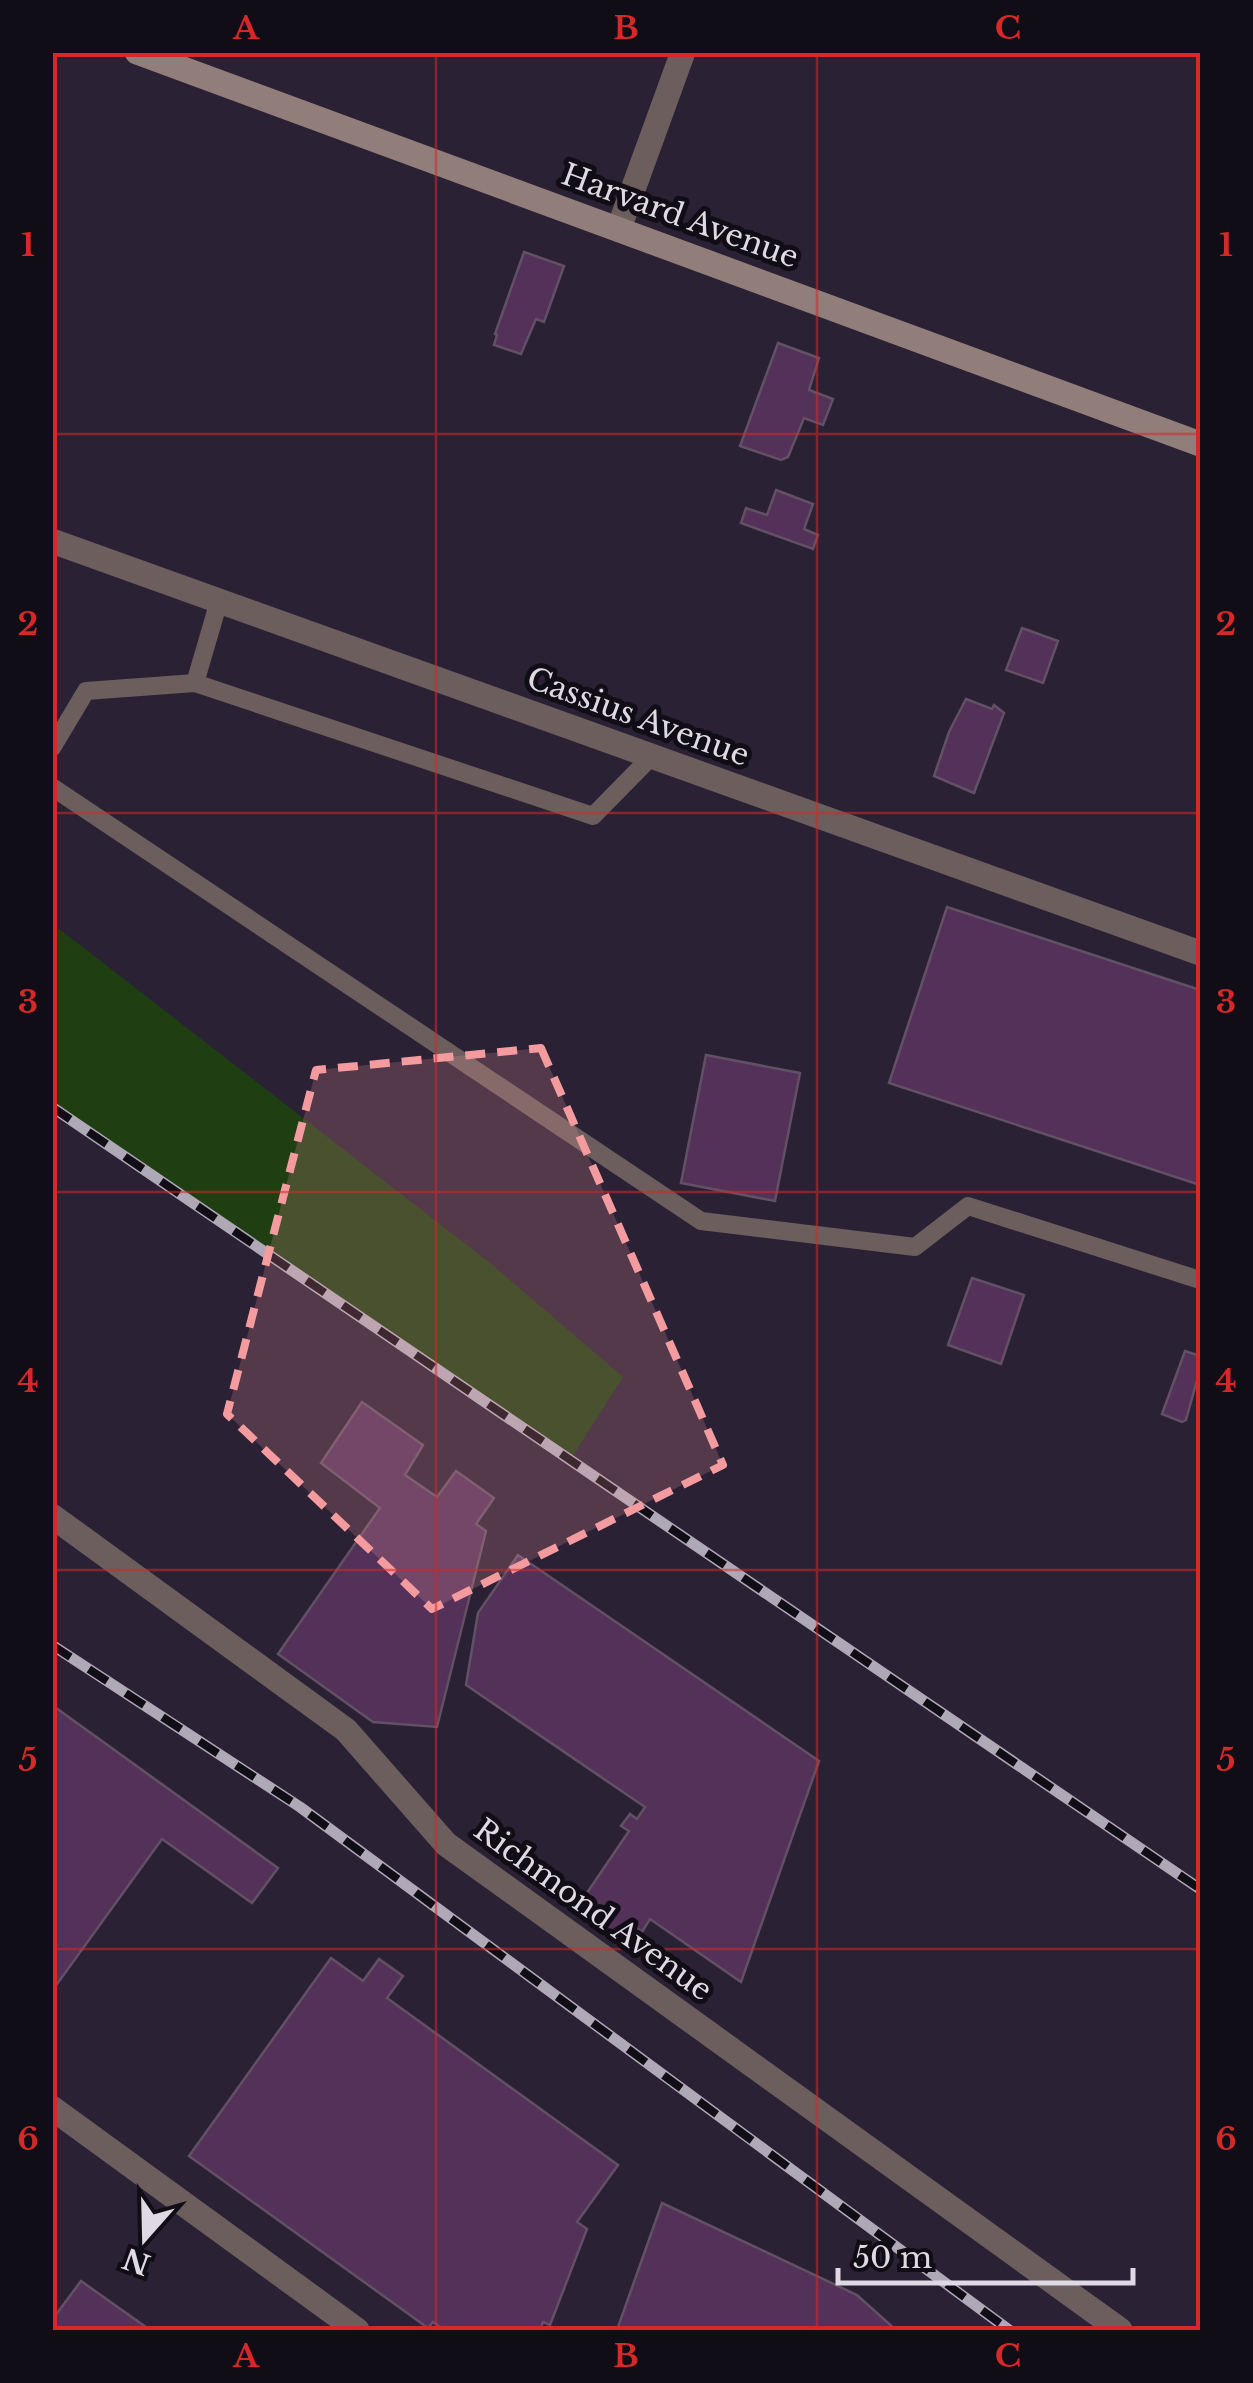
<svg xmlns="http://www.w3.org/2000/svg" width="1253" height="2383" font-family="'Libre Baskerville',serif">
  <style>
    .green { fill: #1f3f13 }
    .building { fill: #543159; stroke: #625064; stroke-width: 2.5 }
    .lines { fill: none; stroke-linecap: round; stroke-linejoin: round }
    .service { stroke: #6b5e5c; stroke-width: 18 }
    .minor { stroke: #6b5e5c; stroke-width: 25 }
    .tertiary { stroke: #6b5e5c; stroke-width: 25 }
    .secondary { stroke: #917d79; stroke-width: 25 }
    .rail-casing { stroke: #afa8b7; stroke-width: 11 }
    .rail { stroke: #110d16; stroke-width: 8; stroke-dasharray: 22; stroke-linecap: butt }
    .marked { fill: #f49b9f; fill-opacity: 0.2; stroke: #f49b9f; stroke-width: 8; stroke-dasharray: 20 12; stroke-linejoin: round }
    .grid { fill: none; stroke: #d62828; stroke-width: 2.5; stroke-opacity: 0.55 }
    .labels { text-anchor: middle; stroke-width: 10; stroke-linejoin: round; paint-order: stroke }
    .street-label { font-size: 30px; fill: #dfd9e6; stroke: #110d16 }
    .neatline { fill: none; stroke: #d62828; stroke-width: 4 }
    .grid-label { font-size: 32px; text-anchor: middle; font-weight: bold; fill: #d62828 }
  </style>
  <rect width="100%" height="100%" fill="#2b2135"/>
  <path class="green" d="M53,924L490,1263L623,1377L571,1459L53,1107Z"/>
  <path class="building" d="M524,252L564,266L544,322L536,319L521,354L494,345L497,335L495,334Z
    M778,343L819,358L809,390L833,399L823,425L804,418L788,457L781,460L740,446Z
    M776,490L813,504L804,529L818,535L813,549L741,523L746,508L767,515Z
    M1022,628L1058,641L1043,683L1006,670Z
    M966,699L992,709L994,705L1004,713L974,793L934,776L949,732Z
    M947,907L1200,990V1185L889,1083Z
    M706,1055L800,1073L775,1201L681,1183Z
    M972,1278L1024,1295L1001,1364L948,1345Z
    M1185,1351L1200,1356V1369L1186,1420L1182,1422L1162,1414Z
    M362,1402L423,1445L405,1475L437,1497L456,1471L494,1498L476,1524L486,1531L437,1727L373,1722L278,1654L380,1508L321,1463Z
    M518,1555L819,1761L741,1982L650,1919L642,1932L636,1928L626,1943L576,1909L629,1831L621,1826L630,1814L637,1819L645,1807L466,1685L478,1613Z
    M52,1705L278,1868L252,1903L162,1839L52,1991Z
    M331,1958L363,1981L379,1959L403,1976L387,1998L618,2165L577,2222L587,2229L550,2325L543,2322L540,2330H445L433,2322L428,2328L189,2156Z
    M662,2203L857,2295L896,2330H617Z
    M81,2281L150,2330H52V2320Z"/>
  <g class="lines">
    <path class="service" d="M195,683L593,816L652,756
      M52,748L86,691L195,683L219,601
      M52,787L701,1221L915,1247L968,1206L1200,1280"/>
    <path class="minor" d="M619,228L683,52
      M52,541L1200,953
      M52,1516L346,1730L446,1844L1120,2330"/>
    <path class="tertiary" d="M52,2108L357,2330"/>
    <path class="secondary" d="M137,52L1200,444"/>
    <defs>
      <path id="rail" d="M52,1107L1200,1889
        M52,1645L300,1807L1009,2330"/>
    </defs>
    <use href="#rail" class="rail-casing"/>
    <use href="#rail" class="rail"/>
  </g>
  <path class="marked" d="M541,1048L723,1465L432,1609L227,1414L316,1070Z"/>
  <path class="grid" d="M436,52V2330M817,52V2330M52,434H1200M52,813H1200M52,1192H1200M52,1570H1200M52,1949H1200"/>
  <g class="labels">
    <g class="street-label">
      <text transform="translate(680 216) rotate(20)" y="10">Harvard Avenue</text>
      <text transform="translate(638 717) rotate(20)" y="10">Cassius Avenue</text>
      <text transform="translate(593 1910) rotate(36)" y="10">Richmond Avenue</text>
    </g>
  </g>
  <rect width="1253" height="2383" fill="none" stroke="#110d16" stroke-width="110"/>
  <g transform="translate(145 2238) rotate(200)" stroke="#110d16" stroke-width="8" paint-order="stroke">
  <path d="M0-8L18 38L0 25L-18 38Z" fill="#dfd9e6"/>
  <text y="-15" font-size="28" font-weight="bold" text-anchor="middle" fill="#dfd9e6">N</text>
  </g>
  <path d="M838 2268v15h295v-15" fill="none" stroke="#dfd9e6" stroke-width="5"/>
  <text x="853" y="2268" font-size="30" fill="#dfd9e6" stroke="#110d16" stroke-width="8" paint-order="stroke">50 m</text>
  <rect x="55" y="55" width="1143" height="2273" class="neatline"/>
  <g class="grid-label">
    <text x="246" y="39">A</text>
    <text x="626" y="39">B</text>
    <text x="1008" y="39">C</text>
    <text x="28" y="256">1</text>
    <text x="1226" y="256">1</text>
    <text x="28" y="635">2</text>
    <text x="1226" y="635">2</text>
    <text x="28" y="1013">3</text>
    <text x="1226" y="1013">3</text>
    <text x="28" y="1392">4</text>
    <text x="1226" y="1392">4</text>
    <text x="28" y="1771">5</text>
    <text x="1226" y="1771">5</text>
    <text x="28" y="2150">6</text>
    <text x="1226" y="2150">6</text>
    <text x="246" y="2367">A</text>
    <text x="626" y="2367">B</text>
    <text x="1008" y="2367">C</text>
  </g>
</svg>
